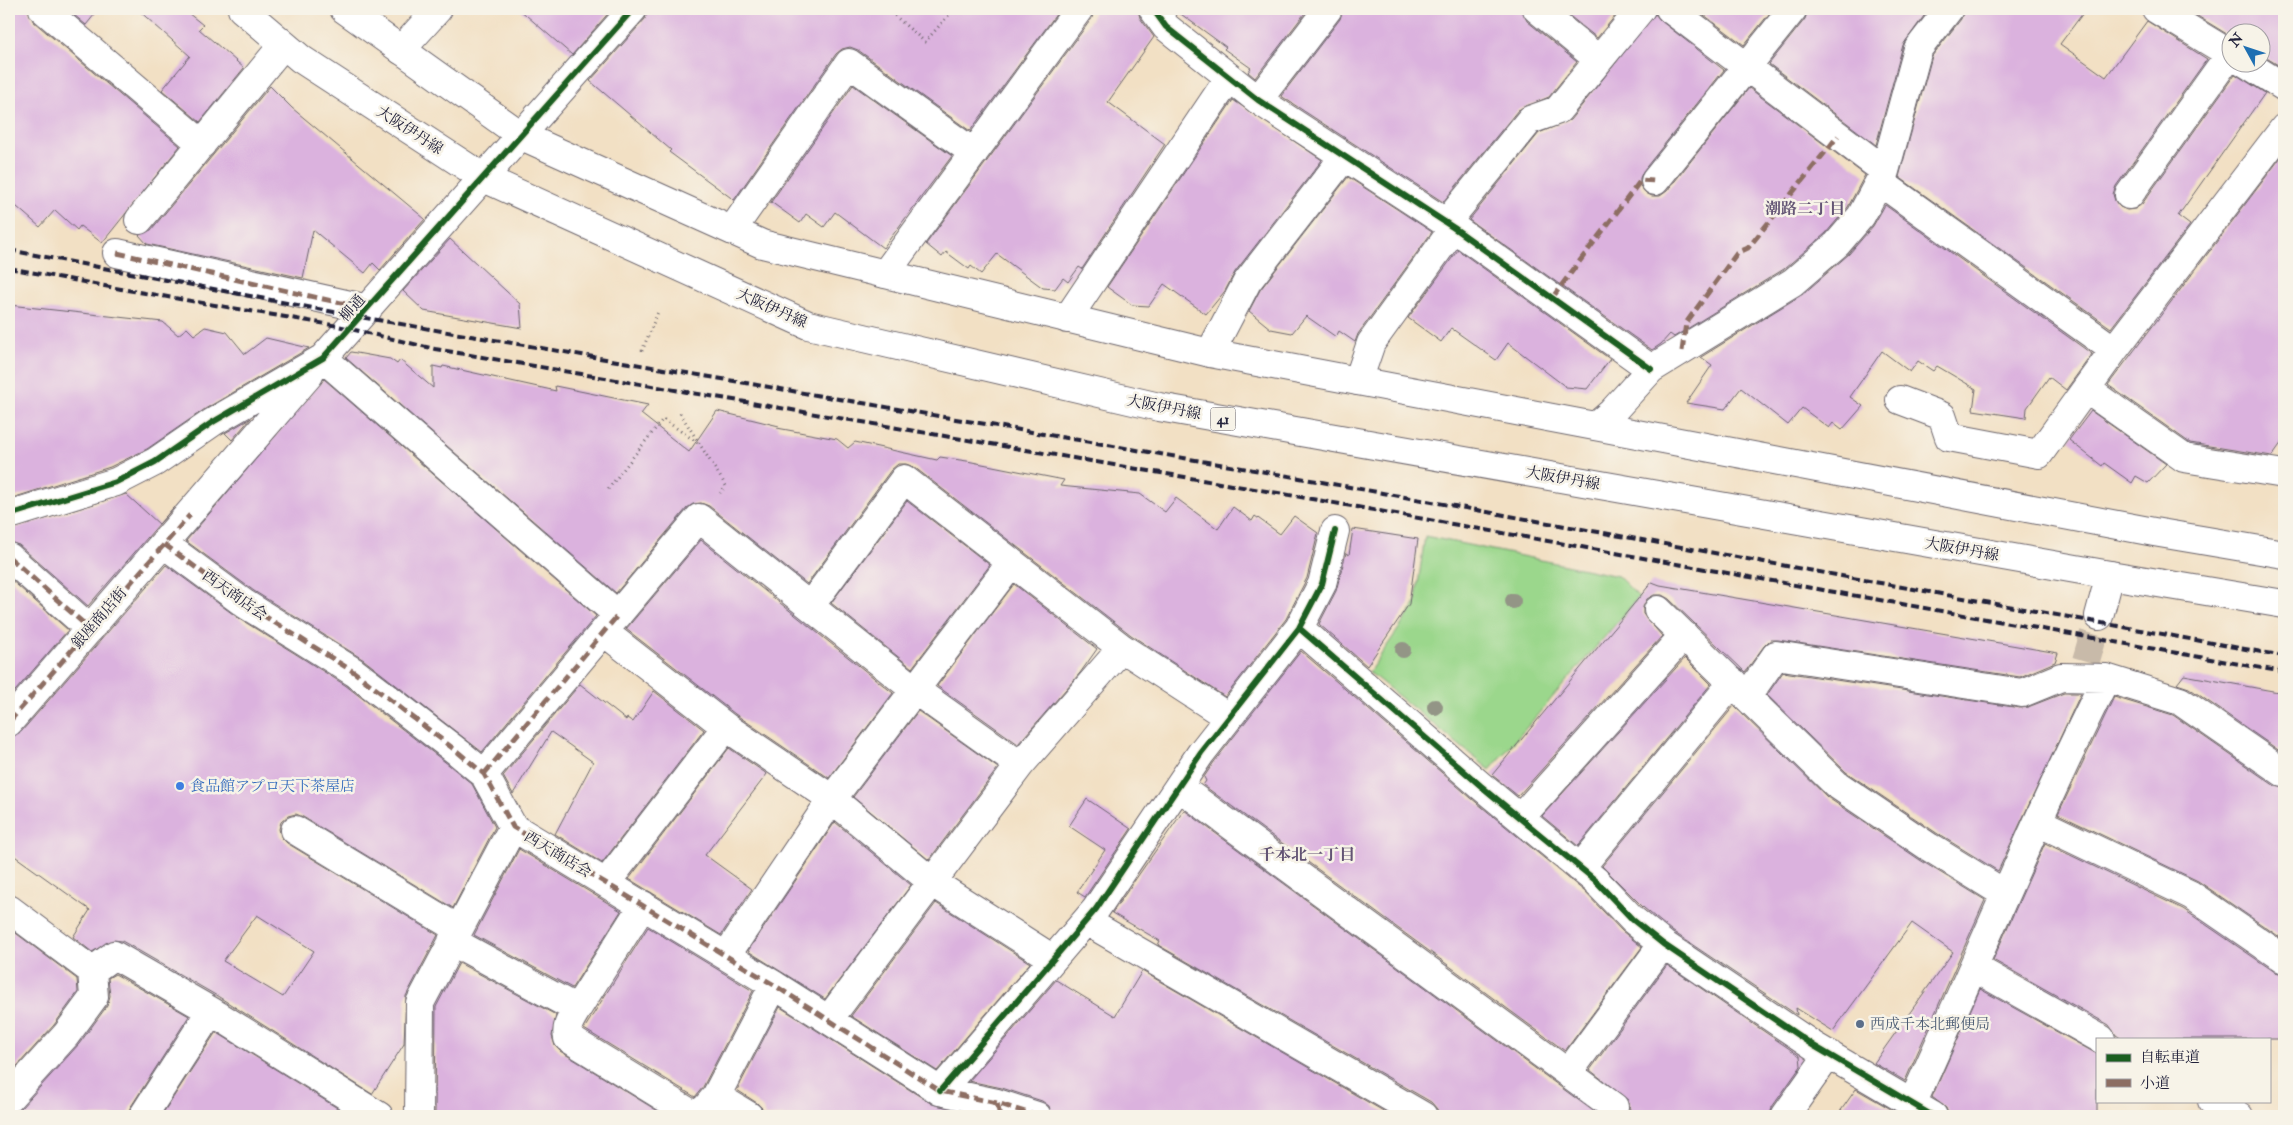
<svg xmlns="http://www.w3.org/2000/svg" width="2293" height="1125" font-family="'IM FELL Double Pica','Noto Serif JP',serif">
  <style>
    .green { fill: #9bd78c; stroke: #5e7c64 }
    .building { fill: #dbb2de; fill-rule: evenodd }
    .lines { fill: none; stroke-linecap: round; stroke-linejoin: round }
    .minor-tunnel { stroke: #c8baa9; stroke-width: 28; stroke-dasharray: 28 14; stroke-linecap: butt }
    .minor-casing { stroke: #6b646b; stroke-width: 30 }
    .major-casing { stroke: #6b646b; stroke-width: 30 }
    .path { stroke: #6b646b; stroke-width: 3; stroke-dasharray: 1 4; stroke-linecap: butt }
    .minor { stroke: #fff; stroke-width: 28 }
    .major { stroke: #fff; stroke-width: 28 }
    .rail { stroke: #22223b; stroke-width: 4; stroke-dasharray: 8 4; stroke-linecap: butt }
    .quiet { stroke: #8d6e63; stroke-width: 5; stroke-dasharray: 10 5; stroke-linecap: butt }
    .cycleway-casing { stroke: #f7f3e8; stroke-width: 9 }
    .cycleway { stroke: #1b5e20; stroke-width: 6 }
    .tree { fill: #939586 }
    .shop-dot { fill: #3f7fe0; stroke: #f7f3e8; stroke-width: 2 }
    .service-dot { fill: #5c6f8a; stroke: #f7f3e8; stroke-width: 2 }
    .labels { text-anchor: middle; stroke-width: 5; stroke-linejoin: round; paint-order: stroke }
    .shield { fill: #f7f3e8; stroke: #62616f; stroke-width: 1 }
    .shield-label { font-size: 14px; font-weight: bold; fill: #22223b }
    .street-label { font-size: 15px; fill: #22223b; stroke: #f7f3e8 }
    .shop-label { font-size: 15px; fill: #366cbe; stroke: #f7f3e8; text-anchor: start }
    .service-label { font-size: 15px; fill: #4e5e75; stroke: #f7f3e8; text-anchor: start }
    .neighbourhood-label { font-size: 16px; font-weight: bold; fill: #635474; stroke: #f7f3e8 }
  </style>
  <rect width="100%" height="100%" fill="#f7f3e8"/>
  <filter id="ink" filterUnits="userSpaceOnUse"><feTurbulence type="fractalNoise" baseFrequency=".02" numOctaves="2"/><feDisplacementMap in="SourceGraphic" scale="10" xChannelSelector="R" yChannelSelector="G"/><feConvolveMatrix kernelMatrix="1 2 1 2 8 2 1 2 1" color-interpolation-filters="sRGB"/></filter>
  <filter id="wash" filterUnits="userSpaceOnUse"><feTurbulence type="fractalNoise" baseFrequency=".0096" numOctaves="4" result="noise"/><feDisplacementMap in="SourceGraphic" scale="20" xChannelSelector="R" yChannelSelector="G"/><feGaussianBlur stdDeviation="1.12" result="paint"/><feColorMatrix in="noise" values="0 0 0 0 0 0 0 0 0 0 0 0 0 0 0 0 0 1.4 0 .05"/><feComposite in="paint" operator="in"/></filter>
  <g filter="url(#wash)">
    <rect width="100%" height="100%" fill="#f2e0c4"/>
    <path class="green" d="M1425,536L1618,576L1639,597L1490,770L1369,672L1415,605Z"/>
    <g id="blocks">
      <path class="building" d="M9,9H28L33,21L180,146L102,243L80,226L77,230L55,210L40,227L9,200Z
        M67,9H99L86,25Z
        M137,9H183L203,25L199,29L244,68L200,122L162,90L190,56Z
        M519,9H612L572,55Z
        M648,9H1060L970,131L858,50L850,47L842,49L836,54L734,200L669,152L671,150L590,81L645,19Z
        M1094,9H1138L1140,18L1154,37L1108,102L1165,144L1082,269L1079,267L1068,282L1063,278L1055,289L1043,288L997,254L981,274L971,266L969,269L946,252L942,257L926,244L1092,18Z
        M1174,9H1308L1255,78L1248,72L1251,68L1224,49L1226,47Z
        M1343,9H1522L1527,21L1577,62L1549,97L1518,110L1443,202L1281,96L1340,19Z
        M1561,9H1621L1597,38Z
        M1696,9H1773L1744,45Z
        M1808,9H1929L1903,45L1876,145L1769,64L1805,19Z
        M1964,9H2086L2060,44L2106,77L2147,21L2207,59L2116,186L2113,194L2115,201L2120,207L2127,210L2135,209L2142,204L2235,74L2265,93L2178,216L2190,225L2111,328L1899,177L1932,56L1961,19Z
        M2186,9H2284V66L2283,68L2260,54V32H2230V36Z
        M1655,14L1661,21L1724,70L1643,171L1640,178V186L1646,193L1652,196H1660L1667,191L1749,88L1865,175L1848,207L1826,233L1784,269L1674,337L1670,334L1661,344L1652,350L1469,220L1539,133L1570,120Z
        M853,85L952,156L883,248L835,212L824,227L806,214L800,223L771,202Z
        M270,86L292,108L425,219L380,270L373,263L365,273L313,230L303,278L147,244L139,235L151,230Z
        M1233,100L1322,160L1235,272L1225,291L1206,314L1164,284L1149,306L1132,305L1107,287Z
        M2284,153V439L2272,456L2190,443L2108,385Z
        M1348,177L1432,232L1358,334L1355,342L1339,331L1336,337L1306,316L1292,333L1271,329L1249,311L1260,290Z
        M1885,205L2092,354L2066,390L2049,377L2027,408L2026,418L1973,410L1976,389L1937,366L1933,371L1918,361L1910,372L1882,351L1850,397L1863,406L1842,430L1833,423L1829,428L1802,408L1788,425L1741,388L1725,409L1686,403L1712,365L1701,357L1803,294L1849,254L1873,226Z
        M450,239L520,304L522,328L424,311L403,291Z
        M1458,250L1610,359L1587,389L1566,387L1508,343L1496,360L1451,328L1441,342L1408,318Z
        M9,305L163,322L178,335L187,328L194,335L205,327L227,332L245,354L266,338L309,348L205,409L147,449L110,467L9,499Z
        M351,352L390,359L397,364L400,360L433,388V366L442,368L443,366L556,391L555,386L648,405L641,414L689,452L717,411L779,426L777,428L837,439L848,448L855,442L937,460L940,457L967,461L1064,480L1060,486L1140,494L1165,512L1176,498L1218,529L1233,507L1252,521L1255,516L1280,534L1294,516L1318,533L1307,578L1286,619L1225,697L1131,635L914,467L906,464H898L891,470L807,584L709,506L701,503L693,504L687,508L616,593L346,358Z
        M324,379L596,616L482,752L364,660L254,591L186,541Z
        M2091,411L2166,464L2148,483L2136,476L2132,483L2104,463L2102,466L2069,440Z
        M251,418L232,440L225,433Z
        M126,494L159,524L174,507L88,606L19,545L9,542V530Z
        M907,501L990,565L912,668L831,603Z
        M1353,529L1418,539L1409,604L1367,666L1319,624L1336,591L1346,553L1349,555Z
        M701,540L893,693L829,778L735,714L626,629Z
        M166,565L237,617L345,685L449,765L472,784L495,827L453,908L303,817L296,814L288,816L281,822L279,829L281,837L287,843L438,935L406,996L404,1044L372,1094L219,997L122,941L113,940L92,952L73,937L90,910L9,852V737L21,732ZM257,915L314,951L283,997L223,961Z
        M9,578L68,630L9,698Z
        M1652,582L1660,585L2058,653L2055,662L2020,677L1778,640H1770L1764,646L1745,672L1669,599L1662,595H1654L1647,599L1643,607V614L1662,636L1518,796L1492,775Z
        M1014,584L1097,649L1080,673L1018,744L937,686Z
        M1301,651L1471,798L1584,891L1622,931L1642,947L1565,1051L1203,785L1206,781L1204,777L1214,762Z
        M1685,658L1711,684L1578,846L1542,816Z
        M1783,672L2020,708L2028,707L2064,693H2081L1998,871L1938,834L1846,772L1767,695Z
        M2184,675L2284,693V754L2189,688L2177,684Z
        M580,684L626,720L627,718L633,722L654,691L704,730L602,863L555,834L593,762L551,732L513,794L503,776Z
        M2114,697L2173,715L2275,786L2284,788V940L2198,881L2058,814Z
        M1734,706L1827,797L1920,860L1985,900L1905,1081L1874,1063L1953,952L1912,923L1833,1031L1796,1008L1797,1015L1672,931L1644,908L1602,866Z
        M918,711L998,768L929,860L853,797Z
        M729,748L767,774L705,855L752,889L721,935L629,879Z
        M1087,799L1131,829L1085,897L1077,892L1105,850L1069,826Z
        M1184,810L1600,1116H1439L1437,1109L1431,1102L1158,945L1160,941L1112,913Z
        M835,822L911,885L825,999L748,951Z
        M2045,843L2183,909L2275,972L2284,974V1039H2122L2116,1035L2109,1025L1993,960Z
        M519,849L621,911L572,988L474,935Z
        M936,903L1030,963L937,1071L851,1016Z
        M648,927L753,991L703,1087L695,1097L584,1029Z
        M9,928L77,979L78,992L54,1025L9,1075Z
        M459,963L556,1015L552,1036L555,1046L560,1051L666,1116H435L436,1007Z
        M1667,965L1800,1056L1801,1066L1772,1107L1770,1116H1627L1630,1108L1628,1100L1590,1070Z
        M1142,971L1392,1116H1052L1049,1106L1042,1101L1002,1088L969,1081L1056,980L1115,1016Z
        M115,974L189,1016L130,1108L128,1116H9V1113L21,1108L79,1044L107,1006L110,996L108,978Z
        M1980,989L2097,1054V1116H1949L1946,1108L1932,1097Z
        M780,1007L932,1104L984,1116H765L763,1109L757,1103L737,1090Z
        M216,1032L350,1116H161Z
        M1856,1089L1903,1116H1837Z"/>
    </g>
  </g>
  <g filter="url(#ink)">
    <use href="#blocks" fill-opacity="0" stroke="#6b646b" stroke-width="1"/>
    <g class="lines">
      <path class="minor-tunnel" d="M2086,661L2099,616"/>
      <defs>
        <path id="minor" d="M43,9L202,144
          M1153,9L1166,27L1258,100L1454,228L1651,369
          M1537,9L1599,60
          M1670,9L1885,171
          M2156,9L2230,54
          M401,50L438,9
          M2244,62L2284,87
          M1258,100L1328,9
          M1655,181L1793,9
          M1880,182L2114,350L2284,128
          M2129,195L2230,54
          M139,220L283,45
          M1446,223L1530,120L1558,110L1641,9
          M732,230L849,63L974,153
          M117,253L368,309
          M885,274L1079,9
          M1067,319L1229,78
          M1210,353L1247,282L1344,157
          M323,358L618,615
          M1358,381L1371,343L1454,228
          M2086,389L2184,458L2284,474
          M1900,400L1942,416L1949,437L2039,454L2114,350
          M1596,426L1612,412L1651,369L1793,282L1837,244L1861,216L1885,171L1918,49L1949,9
          M9,515L116,482L155,462L213,422L323,358L633,9
          M164,544L245,604L354,672L459,753L484,774L513,827L774,985L940,1091L997,1103L1037,1116
          M9,557L90,629
          M810,606L904,479L1122,648L1228,717
          M1658,610L1836,784L1929,847L2005,894
          M2099,616L2110,575
          M1299,628L1481,786L1595,880L1633,920L1663,944L1814,1046L1933,1116
          M604,632L726,727L832,799L932,882L1053,959
          M1748,695L1776,655L2022,693L2061,677L2106,678L2180,701L2284,773
          M9,722L309,375
          M484,774L699,518L915,690L1020,765
          M1179,787L1614,1107
          M1520,818L1684,635
          M2038,822L2191,895L2284,959
          M295,830L458,929
          M1580,868L1733,682
          M606,883L726,727
          M643,905L577,1009C572,1018 565,1026 568,1038L687,1111L698,1114L706,1108L716,1096L774,985
          M9,909L92,971L114,955L211,1011
          M1086,921L1423,1116
          M452,941L577,1009
          M726,956L832,799L1011,563
          M1975,968L2101,1039
          M829,1019L1020,765L1122,648
          M1568,1073L1663,944
          M940,1091L1096,909L1201,753L1299,628L1322,584L1335,531
          M716,1096L749,1116
          M9,1098L66,1035L94,997L92,971
          M2212,1101L2239,1116
          M1912,1104C1977,962 2036,817 2106,678
          M143,1116L211,1011L379,1116
          M419,1116L420,1003L513,827
          M1785,1116L1829,1054"/>
        <path id="major" d="M242,9L301,59L484,178L808,325L1159,407L2110,575L2284,604
          M344,9L522,136L762,244L1210,353L2154,532L2284,554"/>
      </defs>
      <use href="#minor" class="minor-casing"/>
      <use href="#major" class="major-casing"/>
      <path class="path" d="M887,9L925,42L954,9
        M642,351L658,312
        M680,413L726,486L720,493
        M608,489L663,419L701,445"/>
      <use href="#minor" class="minor"/>
      <use href="#major" class="major"/>
      <path class="rail" d="M9,250L360,317L1283,475L2284,656
        M9,268L121,289L338,326L435,349L1278,493L2284,672"/>
      <path class="quiet" d="M117,253L368,309
        M1552,298L1641,180L1655,181
        M1682,351L1686,323L1737,253L1748,248L1838,136
        M164,544L245,604L354,672L459,753L484,774L513,827L774,985L940,1091L997,1103L1037,1116
        M9,557L90,629
        M9,722L190,515
        M484,774L618,615
        M997,1103L1000,1116"/>
      <defs>
        <path id="cycleway" d="M1153,9L1166,27L1258,100L1454,228L1651,369
          M9,515L116,482L155,462L213,422L323,358L633,9
          M1299,628L1481,786L1595,880L1633,920L1663,944L1814,1046L1933,1116
          M940,1091L1096,909L1201,753L1299,628L1322,584L1335,531"/>
      </defs>
      <use href="#cycleway" class="cycleway-casing"/>
      <use href="#cycleway" class="cycleway"/>
    </g>
    <g class="tree">
      <circle cx="1513" cy="601" r="8"/>
      <circle cx="1403" cy="650" r="8"/>
      <circle cx="1435" cy="707" r="8"/>
    </g>
  </g>
  <circle class="shop-dot" cx="180" cy="786" r="5"/>
  <circle class="service-dot" cx="1860" cy="1024" r="5"/>
  <g class="labels">
    <rect class="shield" x="1210.5" y="407.5" width="25" height="23" rx="4"/>
    <g class="shield-label">
      <text x="1223" y="424">41</text>
    </g>
    <g class="street-label">
      <text transform="translate(410 130) rotate(33)" y="5">大阪伊丹線</text>
      <text transform="translate(352 308) rotate(-48)" y="5">柳通</text>
      <text transform="translate(772 308) rotate(24)" y="5">大阪伊丹線</text>
      <text transform="translate(1164 407) rotate(11)" y="5">大阪伊丹線</text>
      <text transform="translate(1563 478) rotate(10)" y="5">大阪伊丹線</text>
      <text transform="translate(1962 549) rotate(10)" y="5">大阪伊丹線</text>
      <text transform="translate(235 595) rotate(35)" y="5">西天商店会</text>
      <text transform="translate(99 618) rotate(-49)" y="5">銀座商店街</text>
      <text transform="translate(558 854) rotate(31)" y="5">西天商店会</text>
    </g>
    <g class="shop-label">
      <text x="190" y="791">食品館アプロ天下茶屋店</text>
    </g>
    <g class="service-label">
      <text x="1870" y="1029">西成千本北郵便局</text>
    </g>
    <g class="neighbourhood-label">
      <text x="1805" y="214">潮路二丁目</text>
      <text x="1307" y="860">千本北一丁目</text>
    </g>
  </g>
  <rect width="2293" height="1125" fill="none" stroke="#f7f3e8" stroke-width="30"/>
  <rect x="2096" y="1038" width="175" height="65" fill="#f7f3e8" stroke="#a29fa3"/>
  <rect x="2106" y="1054" width="25" height="8" fill="#1b5e20" stroke="#a29fa3"/>
  <text x="2140" y="1062" font-size="15" fill="#22223b">自転車道</text>
  <rect x="2106" y="1079" width="25" height="8" fill="#8d6e63" stroke="#a29fa3"/>
  <text x="2140" y="1088" font-size="15" fill="#22223b">小道</text>
  <g transform="translate(2246 48) rotate(310)"><circle r="24" fill="#f7f3e8" stroke="#a29fa3"/>
  <path d="M0-4L9 19L0 12L-9 19Z" fill="#1f6fb2"/>
  <text y="-8" font-size="14" font-weight="bold" text-anchor="middle" fill="#22223b">N</text>
  </g>
</svg>
